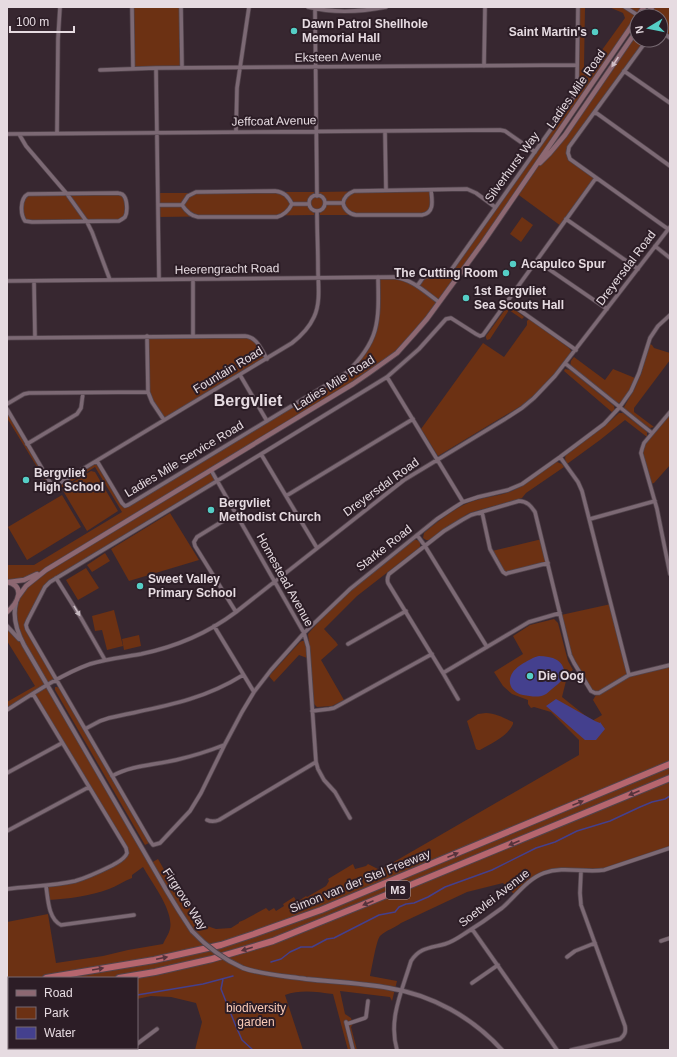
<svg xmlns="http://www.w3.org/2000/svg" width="677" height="1057" font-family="Arial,sans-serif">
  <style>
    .green { fill: #6c3113 }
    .water { fill: #44408e }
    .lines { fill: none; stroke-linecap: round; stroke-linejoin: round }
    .stream { stroke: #44408e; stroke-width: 1.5 }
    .minor-casing { stroke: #52444c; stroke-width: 5 }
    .tertiary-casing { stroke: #52444c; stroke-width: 5.5 }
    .secondary-casing { stroke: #52444c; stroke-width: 6 }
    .motorway-casing { stroke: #52444c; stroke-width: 8 }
    .minor { stroke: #7c6974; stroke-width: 3.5 }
    .tertiary { stroke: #7c6974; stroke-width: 4 }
    .secondary { stroke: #8d6872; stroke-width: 4.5 }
    .motorway { stroke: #b6666e; stroke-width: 6 }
    .tertiary-bridge-casing { stroke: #52444c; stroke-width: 5.5; stroke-linecap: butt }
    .tertiary-bridge { stroke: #7c6974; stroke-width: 4 }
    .oneway { fill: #d0bec5 }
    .oneway2 { fill: #c6b9c0 }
    .oneway3 { fill: #55333c }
    .poi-dot { fill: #55cec6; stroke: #2c1d26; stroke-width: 1.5 }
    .labels { text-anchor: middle; stroke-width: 4; stroke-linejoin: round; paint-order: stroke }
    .shield { fill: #2c1d26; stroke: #aea2a9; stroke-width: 1 }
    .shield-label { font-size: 11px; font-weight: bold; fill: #e6dbe1 }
    .poi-label { font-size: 12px; font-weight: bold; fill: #e6dbe1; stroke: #2c1d26; text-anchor: start }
    .street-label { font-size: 12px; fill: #e6dbe1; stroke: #2c1d26 }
    .park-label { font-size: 12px; fill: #fbcbb6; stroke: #2c1d26 }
    .district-label { font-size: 16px; font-weight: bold; fill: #e6dbe1; stroke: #2c1d26 }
  </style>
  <rect width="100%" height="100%" fill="#372730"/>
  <path class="green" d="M132,7H181L182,68L133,69Z
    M578,7H585L584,66L589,68L625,18L623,13L609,7H644L533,169L549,154L637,30V40H647L569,147V156L596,178L561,226L516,193L414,334L384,363L211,470L217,481L47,584L26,627L56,680L48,686L151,863L158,859L178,894L204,925L216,929L231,928L239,923V922L244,920L266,908L269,911L274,908L276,911L284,906L283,904L294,897L297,902L306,896L307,897L326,886L329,881L328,879L353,864L355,869L366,866L368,864L380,870L579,755V740L551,712L534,707L531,708L528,704V700L512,694L503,686L494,672L523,654L513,636L530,625L554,619L558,623L568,661L573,670L568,673L562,697L592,721L602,715L593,700L597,693L592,691L571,655L561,615L611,604L629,675L670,665V848L610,869L555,870L536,877L515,895L503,883L467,892L401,923C395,928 386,930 380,936C376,941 372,968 370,976L397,981L392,1001L390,997L340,991L345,1014L351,1018L353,1024L351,1027L357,1050H348L333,994C317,992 301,989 285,995L303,1050H195L202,1022L196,1003L171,997L151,996L137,999V978H9V1048H47L33,1050H7V922L48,914L56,963L103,956L128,950L163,944C165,939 169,934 170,929C174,911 152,883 143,867L132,875V878C124,881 117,886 109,889C90,896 68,899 48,900L46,886L75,881L117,862L127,853L33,694L7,710V702L35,686L7,641V626L22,643L15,621L18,597L43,572L27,579L7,582V565H34L122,512L95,467L53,493L7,418V409L50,482L55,484L97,461L125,506L346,373L364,354L378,323V277H394L417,286L424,277L449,273L575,94Z
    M652,7H670V38L661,31V16H646Z
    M431,190L432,207L426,215H320V211H315L314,215L158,217V193H192L196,192H314V196H319V192Z
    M118,193L123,195L126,211L122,220L32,222L23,218L22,199L25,196Z
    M522,217L533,225L521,242L510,234Z
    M507,307H511L523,316L524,317L522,319L509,310L490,339L487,340L486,338V336Z
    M529,319L569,348L571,351L570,354L548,383L533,396L521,406L499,419L438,456L421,429L483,343L504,357L527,325V321Z
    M147,336H193L253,338L267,359L164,420L150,397Z
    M650,344L652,345L654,348L670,353V360L634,408V412L654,427L650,428L625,410L624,407L635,388L641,374Z
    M574,357L605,380L613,369L635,378C631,386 627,399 619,403L616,402L572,367C569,363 571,360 574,357Z
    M565,369L570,370L614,406L615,411L613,413L564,371Z
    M619,413H623L647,432V437L625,420L600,440L567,464C565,460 564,457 567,454L606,425Z
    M668,415L670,417V465L654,483L650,484L642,450L643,445Z
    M557,462L562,464L564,467L526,493L522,498L469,513L442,530L429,540H426L423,538L424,533C440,520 454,508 473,501C488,496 504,496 518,488C531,481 543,468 557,462Z
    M91,471L95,472L118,511L87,531L62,489Z
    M62,495L81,527L27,560L8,527Z
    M170,513L199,560L129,581L111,549Z
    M542,539L548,563L507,573L503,572L492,551Z
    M414,540H417L420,542V547L357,596L324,629L336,642L338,645L321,660L344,700L332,706L317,707L314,704L313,702L309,643L308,634L330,609L349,592Z
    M105,553L110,561L92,572L87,565Z
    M86,568L99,588L78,600L66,580Z
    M114,610L123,646L107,650L102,630L95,631L92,616Z
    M139,635L141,646L124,650L122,639Z
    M302,641H304L306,644L307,658L299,655L274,682L269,676L300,642Z
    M55,687H57L59,688L149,843L145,845L55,690Z
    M486,713C495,713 504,718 513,722V724C507,737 492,743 480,750H478L476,749L467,721L478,714Z"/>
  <path class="water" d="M539,656C545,656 552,657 557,660C560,662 562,664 563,667C568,678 559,683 552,689C549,691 547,694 544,695C538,698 530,696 523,695C511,692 506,682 513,672C517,666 533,657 539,656Z
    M556,699L595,721L600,723V722L605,729L596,740H585L546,706Z"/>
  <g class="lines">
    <path class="stream" d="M271,962L281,959L290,952L301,947H312L327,939L334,938L379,915L395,912L399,907L406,904L414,903L428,897L445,887L492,870L536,848L555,842L577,831L610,821L640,807L652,802L665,799L670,796
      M223,979L221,989L235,1024L242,1040L253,1050
      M137,995L203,984L233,976
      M7,1020H9"/>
    <defs>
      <path id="minor" d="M132,7L133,69
        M181,7L182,68
        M308,7C333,13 360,12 386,7
        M625,7L639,16
        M315,9L317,196
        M661,31L670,38
        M647,40L569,147L568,153L570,159L668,229
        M484,66L485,7
        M156,68L159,279
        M100,70L156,68L577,65
        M624,71L670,103
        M595,112L670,166
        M385,131L386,190
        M236,132L237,88L249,7
        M7,134L500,130L505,131L535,152
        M19,134L26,146L67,194L87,222L92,232L110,280
        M57,134L58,39L60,7
        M596,178L483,335L480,336L476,334L451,318L446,319L419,349L387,377L217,481L50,582L45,587L28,620L26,625L27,629L150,841L153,845L160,843L190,811L201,793L225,744L242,712L254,692L271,670L304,633L350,589L437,519L455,507L463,502L478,497L508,490L522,484L560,457L604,424L619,408L631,391L639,373L650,338L658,326L670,315
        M431,190C432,200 435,213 422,215H356C349,214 344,209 343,203C344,197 349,193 354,191L467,189L476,193L495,207
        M275,191C284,192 288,196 292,204C289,210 284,215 277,217H198C191,216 186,211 182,205L188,196L196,192Z
        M118,193C120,194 122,193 124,196C127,200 128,212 125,217C123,219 122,219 119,221L32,222L25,221C20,214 20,198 28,194Z
        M309 203a8 8 0 1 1 16 0a8 8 0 1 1-16 0Z
        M325,203H343
        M292,204H309
        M158,205H182
        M566,219L638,269
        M655,246L670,258
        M537,261L607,309
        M193,279V336
        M7,281L394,277C412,279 425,292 439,302
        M34,281L35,338
        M417,286C419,284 421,280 423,278C430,272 441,277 449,273L573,98L575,94L577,84L578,7
        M508,302L576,350
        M147,336L148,392L152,402L164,420
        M7,338L245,336C257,337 261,349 267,359
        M566,364L652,433
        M240,375L267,421
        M387,377L463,502
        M7,404L24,394L29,393L148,392
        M7,409L50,482L55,484H58L292,343C301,336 309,328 314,317C321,302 318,284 318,268C318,249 317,230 317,211
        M670,412L644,443L642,449L641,453L657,509L670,574
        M27,444L77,414L81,408L83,393
        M261,454L317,548
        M560,457L578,482L582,491L629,675
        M97,461L122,503L125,506L128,505L346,373C380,341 379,321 378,277
        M211,470L304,633L308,647L316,762L318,769L324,780L335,792L350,818
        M286,496L413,419
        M482,512L490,549L503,572L506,574L508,573L548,563
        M590,519L655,501
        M417,535L425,546L487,647
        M56,578L81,618L105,660
        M236,612L195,546L194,542L197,537L236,513
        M214,626L254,692
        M348,644L406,611
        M443,673L529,622L560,613
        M458,699L443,673L388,583C387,580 387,578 389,574L444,531L462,520L471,515L519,501C527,501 531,506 535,512L570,655L574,663L591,691L595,693H599L629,675L670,665
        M7,710C32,694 62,674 90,664C106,659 124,657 141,654C175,647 208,633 236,612L404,480L505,419L522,408L534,398L555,376L670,227
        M312,711L329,709L334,708L432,654
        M85,729L100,721L109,718C158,707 200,702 243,675
        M7,773L62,743
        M112,776C132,765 155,765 176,760C193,756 209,751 224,745
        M207,820C211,822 214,822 219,820L316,762
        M7,831L89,787
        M46,886C48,898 48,919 61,925L134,915
        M7,889C30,886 53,886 75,881C89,877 101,871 113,865C118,862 125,859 127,853L126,848L33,694
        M472,929L557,1050
        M661,941L670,938
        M567,957L575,951L595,943
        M472,983L498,965
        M346,1022L353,1050
        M347,1024L365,1018L366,1017L368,1001
        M137,1044L157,1029
        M130,1050L133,1048
        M397,1050C388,1019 402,991 411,961C420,947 431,948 445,944C452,942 458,938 464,934C477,926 490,917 502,908C515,897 527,879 544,873C563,866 585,873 604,870L670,848
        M571,1050L620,1039C625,1035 626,1032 625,1026L581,905L580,893L581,871"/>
      <path id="tertiary" d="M16,603C12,618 17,632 24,645L168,893L179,911L192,931
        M7,626L19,639
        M243,968C264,975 285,976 306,979C334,982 362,983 389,988C432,995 472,1017 502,1050"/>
      <path id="secondary" d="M638,16L644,7
        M646,16L652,7
        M540,163L549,154L565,135L637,30
        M7,582C26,586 18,603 7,612
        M9,582L24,580L37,574
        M18,597L26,586L46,570L353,384L369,373L397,353L414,334L427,319L484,241L637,18"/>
      <path id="motorway" d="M46,978L154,960L221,945L254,934L321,910L670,764
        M119,978L155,972L212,959L273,941L362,905L670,778
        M7,985L9,984
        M7,998L9,997"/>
    </defs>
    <use href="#minor" class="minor-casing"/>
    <use href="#tertiary" class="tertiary-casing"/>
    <use href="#secondary" class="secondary-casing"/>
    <use href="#motorway" class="motorway-casing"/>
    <use href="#minor" class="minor"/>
    <use href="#tertiary" class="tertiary"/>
    <use href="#secondary" class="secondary"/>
    <use href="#motorway" class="motorway"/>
    <defs>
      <path id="tertiary-bridge" d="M192,931C207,947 223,959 243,968"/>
    </defs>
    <use href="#tertiary-bridge" class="tertiary-bridge-casing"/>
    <use href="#tertiary-bridge" class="tertiary-bridge"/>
  </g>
  <defs><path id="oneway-solid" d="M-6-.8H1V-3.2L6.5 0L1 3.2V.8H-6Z"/></defs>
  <use class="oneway" href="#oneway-solid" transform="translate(615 62) rotate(124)"/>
  <use class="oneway2" href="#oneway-solid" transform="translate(77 611) rotate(59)"/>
  <g class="oneway3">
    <use href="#oneway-solid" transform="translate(634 793) rotate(157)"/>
    <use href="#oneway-solid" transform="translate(578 803) rotate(-22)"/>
    <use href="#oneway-solid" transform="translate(514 843) rotate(157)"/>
    <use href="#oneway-solid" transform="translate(453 855) rotate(-22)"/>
    <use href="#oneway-solid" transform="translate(368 903) rotate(157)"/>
    <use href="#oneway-solid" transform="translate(247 949) rotate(163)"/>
    <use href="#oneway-solid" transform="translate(162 958) rotate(-12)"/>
    <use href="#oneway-solid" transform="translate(98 969) rotate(-10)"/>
  </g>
  <g class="poi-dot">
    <circle cx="294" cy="31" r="4"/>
    <circle cx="595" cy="32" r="4"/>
    <circle cx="513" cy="264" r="4"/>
    <circle cx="506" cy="273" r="4"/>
    <circle cx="466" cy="298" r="4"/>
    <circle cx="26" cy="480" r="4"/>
    <circle cx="211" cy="510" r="4"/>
    <circle cx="140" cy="586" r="4"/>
    <circle cx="530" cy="676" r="4"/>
  </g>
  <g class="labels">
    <rect class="shield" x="386" y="881" width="24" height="18" rx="3"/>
    <g class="shield-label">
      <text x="398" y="894">M3</text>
    </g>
    <g class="poi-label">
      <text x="302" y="28">Dawn Patrol Shellhole<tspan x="302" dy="14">Memorial Hall</tspan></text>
      <text x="587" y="36" text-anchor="end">Saint Martin's</text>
      <text x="521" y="268">Acapulco Spur</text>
      <text x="498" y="277" text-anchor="end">The Cutting Room</text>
      <text x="474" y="295">1st Bergvliet<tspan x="474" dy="14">Sea Scouts Hall</tspan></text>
      <text x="34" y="477">Bergvliet<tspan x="34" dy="14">High School</tspan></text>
      <text x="219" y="507">Bergvliet<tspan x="219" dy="14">Methodist Church</tspan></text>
      <text x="148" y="583">Sweet Valley<tspan x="148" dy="14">Primary School</tspan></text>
      <text x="538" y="680">Die Oog</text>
    </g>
    <g class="street-label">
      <text transform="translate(338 57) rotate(-1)" y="4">Eksteen Avenue</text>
      <text transform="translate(576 89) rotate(-55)" y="4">Ladies Mile Road</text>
      <text transform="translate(274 121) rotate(-1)" y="4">Jeffcoat Avenue</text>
      <text transform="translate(512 167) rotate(-54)" y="4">Silverhurst Way</text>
      <text transform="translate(626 268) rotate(-53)" y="4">Dreyersdal Road</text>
      <text transform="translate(227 269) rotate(-1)" y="4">Heerengracht Road</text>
      <text transform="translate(228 370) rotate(-31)" y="4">Fountain Road</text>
      <text transform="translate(334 383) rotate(-32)" y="4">Ladies Mile Road</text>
      <text transform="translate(184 459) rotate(-31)" y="4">Ladies Mile Service Road</text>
      <text transform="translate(381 487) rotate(-36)" y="4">Dreyersdal Road</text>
      <text transform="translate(384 548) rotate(-38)" y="4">Starke Road</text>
      <text transform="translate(285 580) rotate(61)" y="4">Homestead Avenue</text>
      <text transform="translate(360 881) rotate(-22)" y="4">Simon van der Stel Freeway</text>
      <text transform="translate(494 898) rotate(-38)" y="4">Soetvlei Avenue</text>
      <text transform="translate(185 899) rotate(57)" y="4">Firgrove Way</text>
    </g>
    <g class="park-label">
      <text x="256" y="1012">biodiversity<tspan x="256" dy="14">garden</tspan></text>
    </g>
    <g class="district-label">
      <text x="248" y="406">Bergvliet</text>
    </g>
  </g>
  <rect width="677" height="1057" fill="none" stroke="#e6dbe1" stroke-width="16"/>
  <rect x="8" y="977" width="130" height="72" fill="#2c1d26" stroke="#766971"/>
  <rect x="16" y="990" width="20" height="6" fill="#8d6872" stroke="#766971"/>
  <text x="44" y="997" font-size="12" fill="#e6dbe1">Road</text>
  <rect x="16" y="1007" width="20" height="12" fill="#6c3113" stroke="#766971"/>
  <text x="44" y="1017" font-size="12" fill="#e6dbe1">Park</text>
  <rect x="16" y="1027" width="20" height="12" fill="#44408e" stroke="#766971"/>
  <text x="44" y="1037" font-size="12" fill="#e6dbe1">Water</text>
  <g transform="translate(649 28) rotate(260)"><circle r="19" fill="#2c1d26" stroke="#766971"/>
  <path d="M0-3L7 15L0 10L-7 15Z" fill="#55cec6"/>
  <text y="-6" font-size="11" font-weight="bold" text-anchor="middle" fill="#e6dbe1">N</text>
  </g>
  <path d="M10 26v6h64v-6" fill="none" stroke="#e6dbe1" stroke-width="2"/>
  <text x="16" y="26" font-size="12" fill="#e6dbe1" stroke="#2c1d26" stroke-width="3" paint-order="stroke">100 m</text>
</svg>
